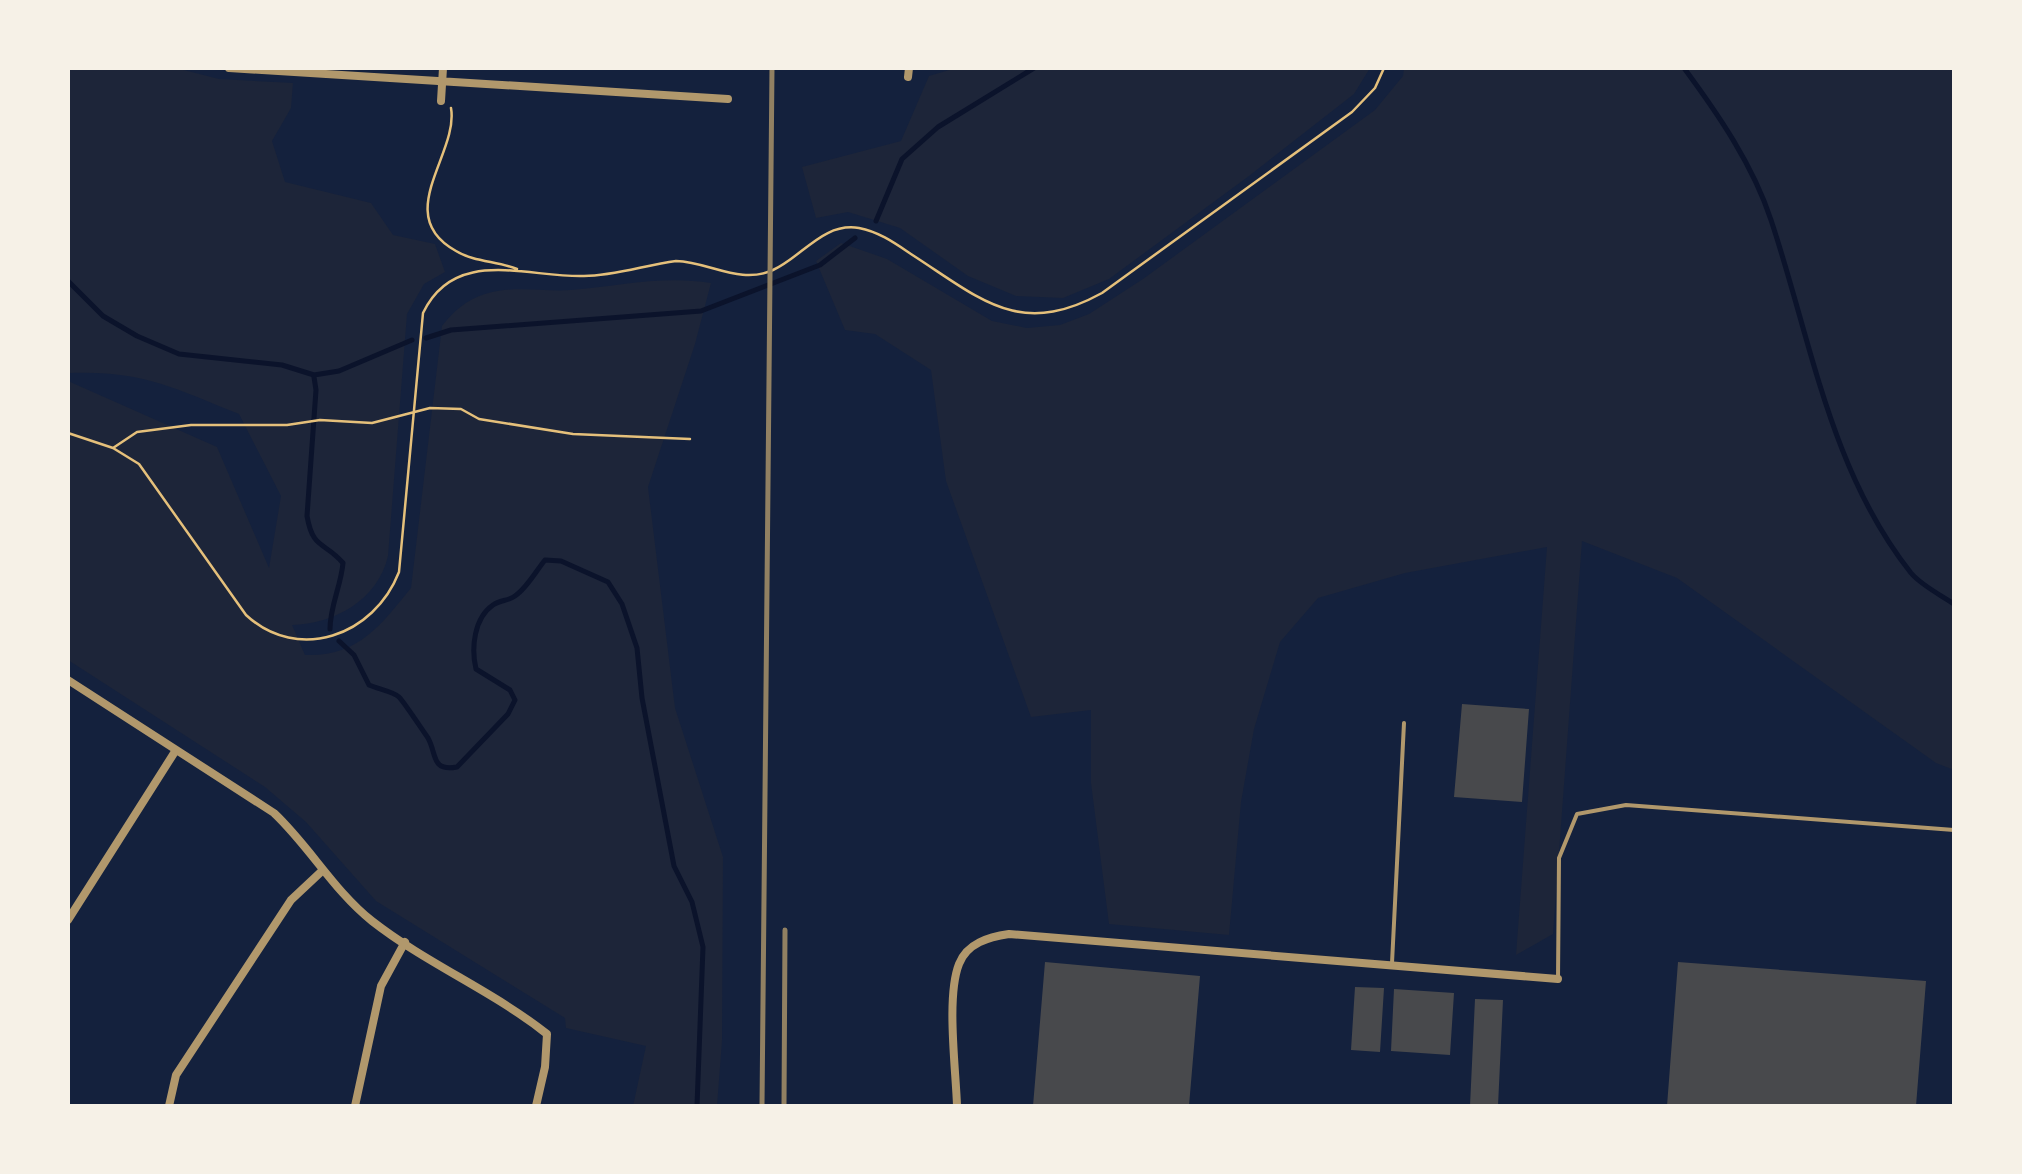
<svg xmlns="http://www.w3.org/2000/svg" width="2022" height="1174" font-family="Poppins,sans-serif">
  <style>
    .green { fill: #1d2539 }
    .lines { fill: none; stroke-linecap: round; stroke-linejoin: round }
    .stream { stroke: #0b132b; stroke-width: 5 }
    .building { fill: #48494c }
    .path { stroke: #e5c07b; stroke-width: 2.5 }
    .service { stroke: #b1986c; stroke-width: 4 }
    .minor { stroke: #b1986c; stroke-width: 8 }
    .rail { stroke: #918062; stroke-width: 5 }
  </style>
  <rect width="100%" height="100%" fill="#14213d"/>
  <path class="green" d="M68,68H176L219,79L293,83L291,108L272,141L285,182L371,203L393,235L435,244L445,272L424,284L407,314L388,556C378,600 334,624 292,625L305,655C358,657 380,626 411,588L442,326C454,311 466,300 485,294C513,285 542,292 571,290C619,286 663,275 711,283L695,344L648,487L675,708L723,857L722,1041L717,1106H633L646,1046L566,1028L565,1018L376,901L306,822L265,787L68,660V381L217,447L269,568L281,496L239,414C172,387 141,370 68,373Z
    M956,68H1370L1354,94L1249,176L1109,279L1063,298L1016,296L968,276L900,228L848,212L816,218L802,167L901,141L929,76Z
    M1404,68H1954V770L1936,763L1677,578L1582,541L1553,934L1516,955L1547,547L1405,573L1318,598L1280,642L1254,729L1241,802L1229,935L1109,924L1091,783V710L1031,717L946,481L931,370L875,334L845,330L816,261L841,243L887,259L992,321L1027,328L1060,325L1089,314L1143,279L1375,110L1403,76Z"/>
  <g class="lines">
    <path class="stream" d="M1684,68C1718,114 1753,165 1771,220C1811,340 1830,471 1911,573C1922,586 1941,595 1954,604
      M876,221L902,159L938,127L1034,68
      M68,281L103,316L137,336L179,354L282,365L314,375L339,371L412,340
      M426,338L451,330L701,311L820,265L855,238
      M314,377L316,390L307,516C313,550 324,541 343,563C341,586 330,606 330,629
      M339,641L354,655L369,685C378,689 394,692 399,697C404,702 423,731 428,738C437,754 431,772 457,767L508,714L515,700L510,690L476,669C471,648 474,618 493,605C500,600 508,601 515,596C527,588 536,571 545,560L561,561L608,582L622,604L637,648L642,698L674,866L692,902L703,947L697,1106"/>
  </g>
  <path class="building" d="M1462,704L1529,709L1522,802L1454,797Z
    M1045,962L1200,976L1189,1106H1033Z
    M1678,962L1926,981L1916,1106H1667Z
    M1355,987L1384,988L1380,1052L1351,1050Z
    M1394,989L1454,993L1450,1055L1391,1051Z
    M1475,999L1503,1000L1498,1106H1470Z"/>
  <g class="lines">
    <path class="path" d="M451,108C459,154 391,215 456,251C474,262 497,261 517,269
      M68,433L113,448L139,464L246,615C298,663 374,636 399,572L423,313C455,246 528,278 584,276C615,276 645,265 676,261C710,262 740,285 773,270C802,257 823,222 859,228C880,232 896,244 914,256C982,300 1020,338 1102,293L1352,112L1375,88L1384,68
      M113,448L137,432L191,425H287L320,420L372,423L430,408L461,409L479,419L573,434L690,439"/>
    <path class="service" d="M1392,963L1404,723
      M1558,979L1559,858L1577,814L1626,805L1954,830"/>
    <path class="minor" d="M229,68L728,99
      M908,77L909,68
      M441,101L443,68
      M68,680L274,813C310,847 334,891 372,921C427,964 493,991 547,1034L545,1067L536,1106
      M68,920L176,750
      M169,1106L176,1075L291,900L323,870
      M355,1106L381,986L405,942
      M957,1106C956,1070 946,997 959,964C967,943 989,937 1009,934L1558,979"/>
    <path class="rail" d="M762,1106L772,68
      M784,1106L785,930"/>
  </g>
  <rect width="2022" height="1174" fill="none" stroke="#f6f1e7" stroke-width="140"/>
</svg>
